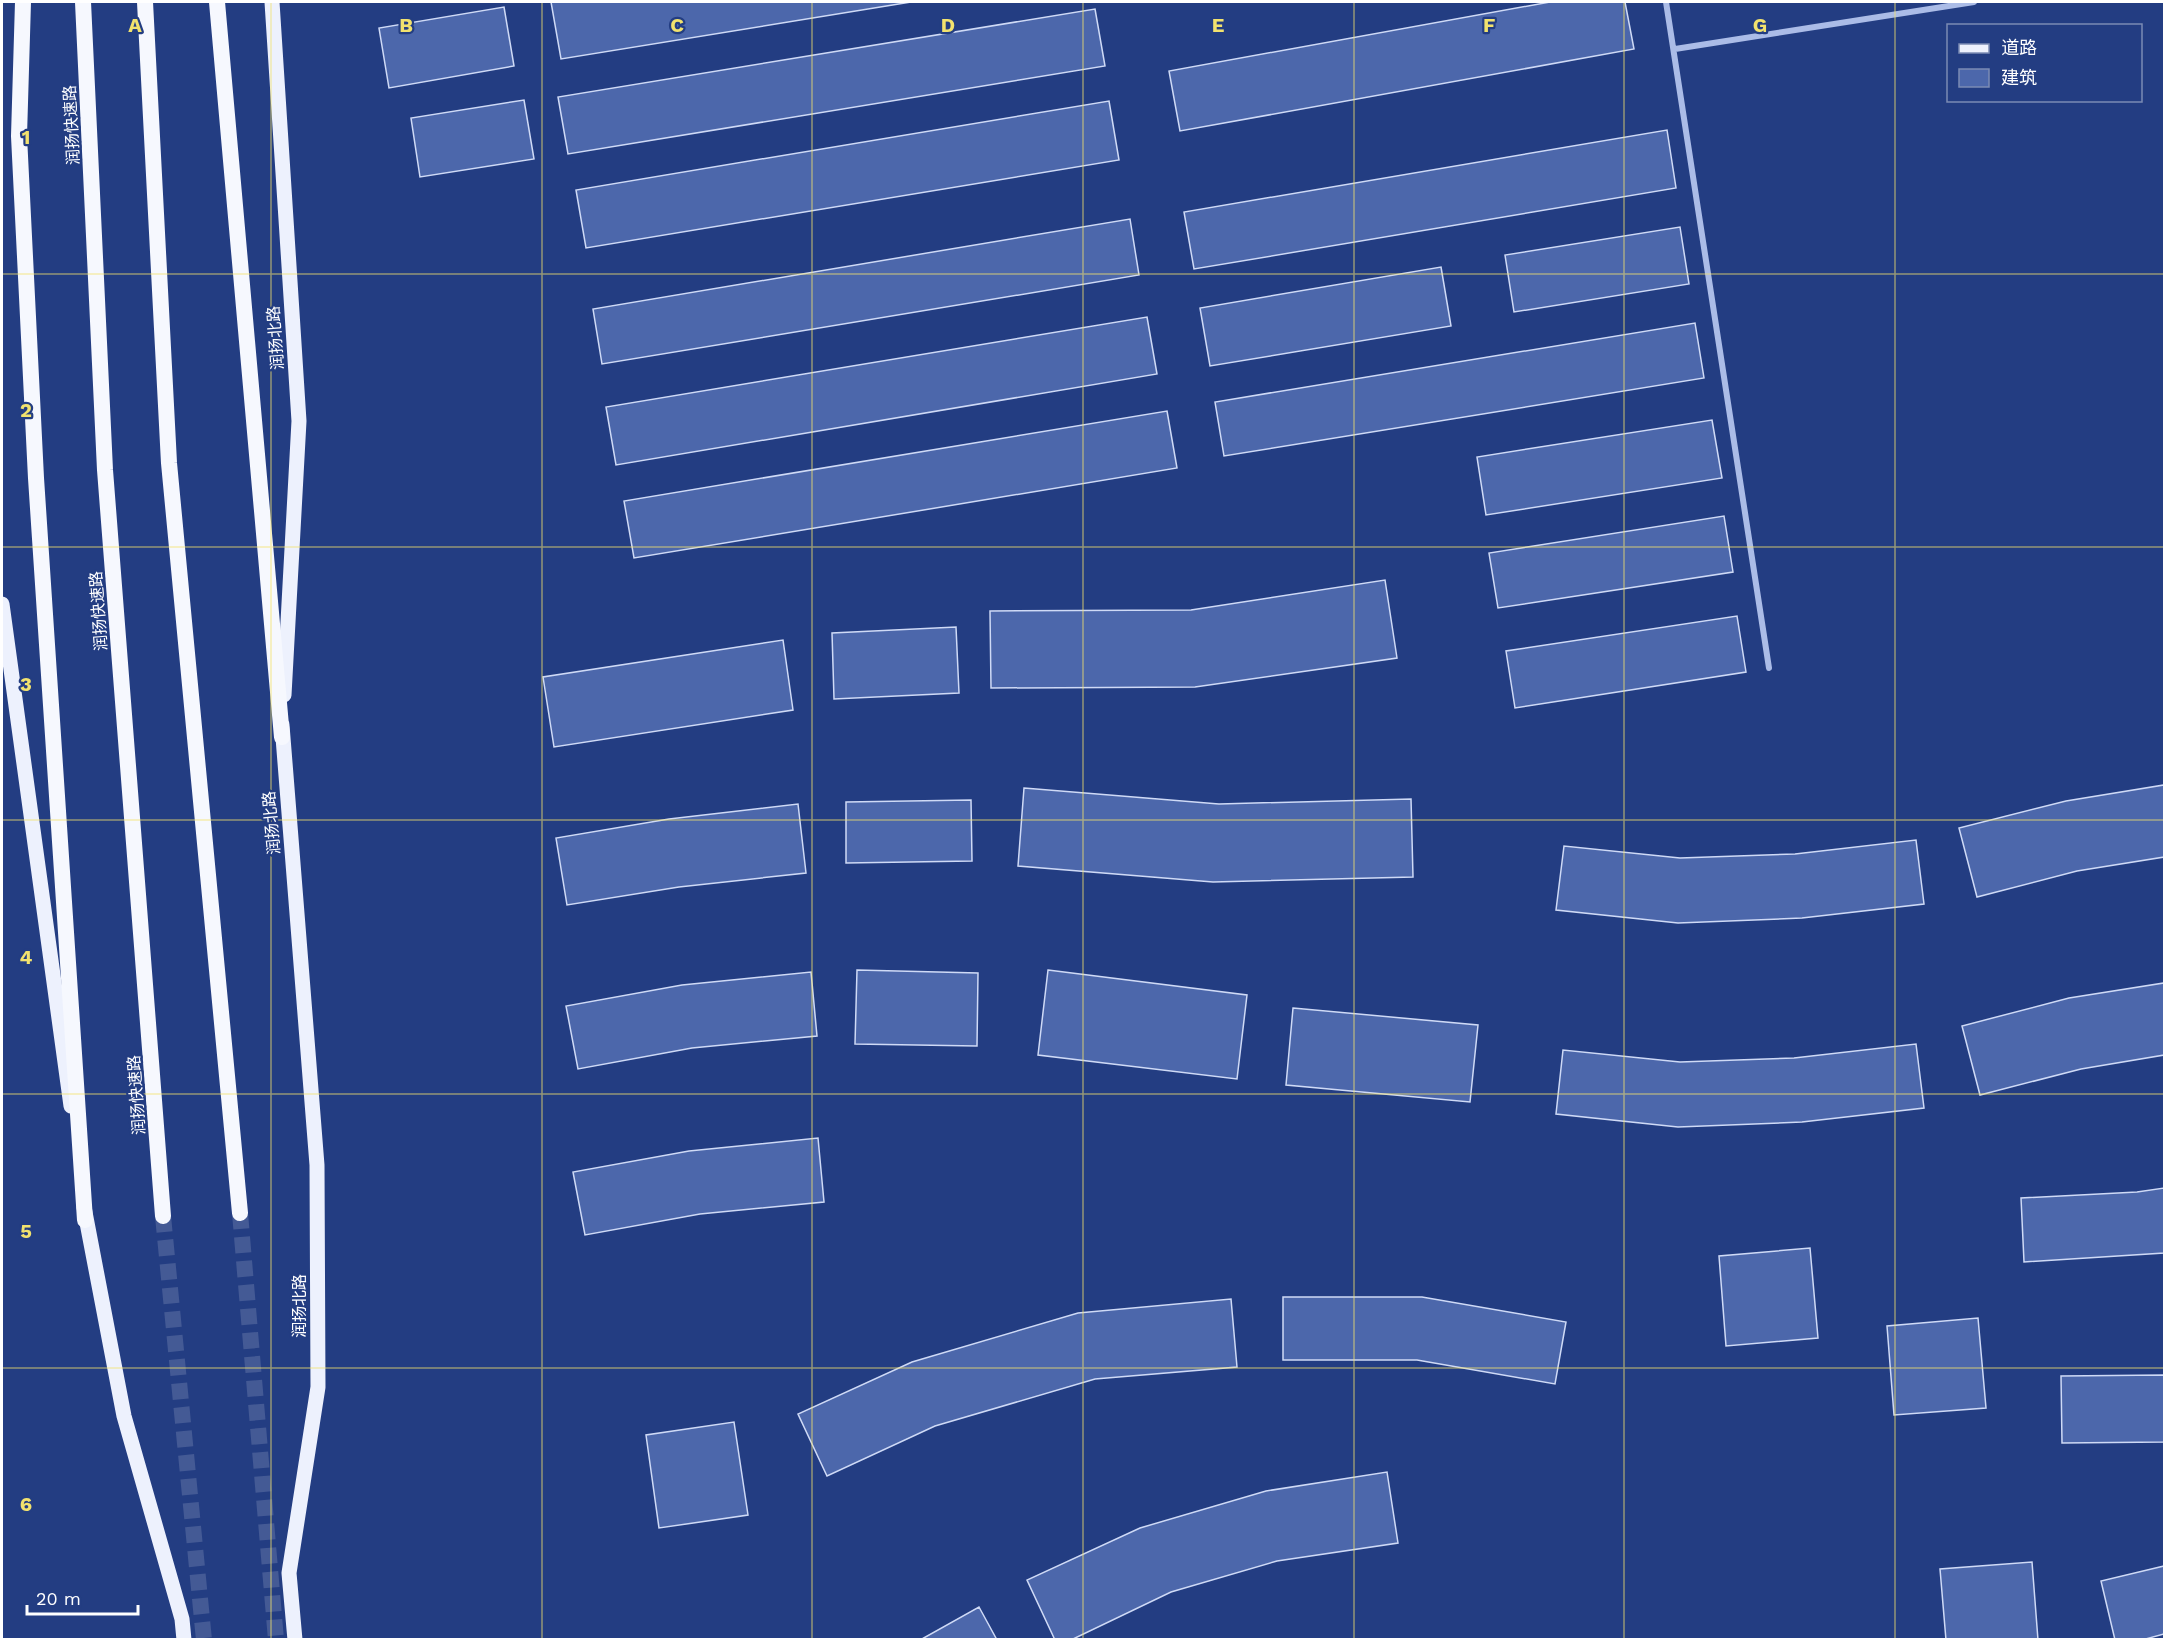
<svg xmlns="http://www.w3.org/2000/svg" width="2166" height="1641" font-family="'Work Sans','Noto Sans SC',sans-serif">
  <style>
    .building { fill: #4c67ab; stroke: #cfdaf6; stroke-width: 1.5 }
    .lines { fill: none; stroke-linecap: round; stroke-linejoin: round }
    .trunk-tunnel { stroke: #445a95; stroke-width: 16; stroke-dasharray: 16 8; stroke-linecap: butt }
    .minor { stroke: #abbce7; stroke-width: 6 }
    .primary { stroke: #edf1fd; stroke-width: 15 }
    .trunk { stroke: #f6f8fe; stroke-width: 16 }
    .grid { fill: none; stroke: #f2e26e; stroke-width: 1.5; stroke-opacity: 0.55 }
    .labels { text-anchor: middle; stroke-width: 4.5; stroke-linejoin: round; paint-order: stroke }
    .street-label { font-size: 16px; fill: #fff; stroke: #233d82 }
    .grid-label { font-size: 20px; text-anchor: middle; font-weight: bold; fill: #f2e26e; stroke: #233d82; stroke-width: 4.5; stroke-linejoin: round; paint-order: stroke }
  </style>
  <rect width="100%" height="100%" fill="#233d82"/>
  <path class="building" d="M551,2H911L561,59Z
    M1550,2H1625L1634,49L1180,131L1169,71Z
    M504,7L514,66L389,88L379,28Z
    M1095,9L1105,66L568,154L558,97Z
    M524,100L534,159L420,177L411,118Z
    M1109,101L1119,160L586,248L576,190Z
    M1667,130L1676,188L1194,269L1184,212Z
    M1130,219L1139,275L602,364L593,309Z
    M1680,227L1689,284L1514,312L1505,255Z
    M1441,267L1451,326L1210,366L1200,308Z
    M1147,317L1157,374L616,465L606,407Z
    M1695,323L1704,378L1224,456L1215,402Z
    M1167,411L1177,468L634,558L624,501Z
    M1712,420L1722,478L1486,515L1477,457Z
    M1724,516L1733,572L1498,608L1489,553Z
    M1385,580L1397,658L1195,687L991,688L990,611L1191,610Z
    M1737,616L1746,672L1515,708L1506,651Z
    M956,627L959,693L834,699L832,633Z
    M783,640L793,710L554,747L543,677Z
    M2164,785V857L2077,871L1977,897L1959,828L2066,801Z
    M1024,788L1219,804L1411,799L1413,877L1213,882L1018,866Z
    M971,800L972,861L846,863V802Z
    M798,804L806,873L679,887L567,905L556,838L669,819Z
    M1916,840L1924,904L1802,918L1678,923L1556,910L1564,846L1680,858L1795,854Z
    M857,970L978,973L977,1046L855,1044Z
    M1048,970L1247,995L1237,1079L1038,1055Z
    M811,972L817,1036L692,1048L578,1069L566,1006L682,985Z
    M2164,983V1055L2081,1069L1980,1095L1962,1026L2069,998Z
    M1293,1008L1478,1025L1470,1102L1286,1085Z
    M1916,1044L1924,1108L1802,1122L1678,1127L1556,1114L1563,1050L1680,1062L1794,1058Z
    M818,1138L824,1202L700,1214L585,1235L573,1172L689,1151Z
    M2164,1188V1253L2024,1262L2021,1198L2137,1192Z
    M1810,1248L1818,1338L1726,1346L1719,1256Z
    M1283,1297H1422L1566,1322L1555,1384L1417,1360H1283Z
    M1231,1299L1237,1367L1095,1379L935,1426L827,1476L798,1414L912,1362L1078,1313Z
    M1978,1318L1986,1408L1894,1415L1887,1326Z
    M2164,1375V1442L2062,1443L2061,1376Z
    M734,1422L748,1515L659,1528L646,1435Z
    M1387,1472L1398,1543L1277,1561L1171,1592L1071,1640H1055L1027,1580L1140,1528L1266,1491Z
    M2032,1562L2038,1640H1946L1940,1569Z
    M2164,1566V1634L2142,1640H2115L2101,1581Z
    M979,1607L997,1640H920Z"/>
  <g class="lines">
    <path class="trunk-tunnel" d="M240,1213L276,1640
      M163,1216L204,1640"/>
    <path class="minor" d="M1666,2L1769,668
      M1675,49L1974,2"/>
    <path class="primary" d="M272,2L299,421L284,695
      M2,604L71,1106
      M282,725L317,1165L318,1387L289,1573L295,1640
      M84,1207L124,1416L182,1619L184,1640"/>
    <path class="trunk" d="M23,2L19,136L36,478L85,1220
      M83,2L105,470L163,1216
      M145,2L169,463L240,1213
      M217,2L282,737"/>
  </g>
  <path class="grid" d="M271,2V1640M542,2V1640M812,2V1640M1083,2V1640M1354,2V1640M1624,2V1640M1895,2V1640M2,274H2164M2,547H2164M2,820H2164M2,1094H2164M2,1368H2164"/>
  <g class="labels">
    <g class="street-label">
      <text transform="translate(71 125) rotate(-93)" y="6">润扬快速路</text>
      <text transform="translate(275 338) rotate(-94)" y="6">润扬北路</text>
      <text transform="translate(98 611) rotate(-94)" y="6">润扬快速路</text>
      <text transform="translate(271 823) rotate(-95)" y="6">润扬北路</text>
      <text transform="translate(136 1095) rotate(-94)" y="6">润扬快速路</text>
      <text transform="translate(299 1306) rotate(-90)" y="6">润扬北路</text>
    </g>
  </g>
  <g class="grid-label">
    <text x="135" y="32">A</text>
    <text x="406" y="32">B</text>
    <text x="677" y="32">C</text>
    <text x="948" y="32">D</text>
    <text x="1218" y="32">E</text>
    <text x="1489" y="32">F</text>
    <text x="1760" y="32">G</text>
    <text x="26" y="144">1</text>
    <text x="26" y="417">2</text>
    <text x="26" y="691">3</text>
    <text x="26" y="964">4</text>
    <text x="26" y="1238">5</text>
    <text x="26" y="1511">6</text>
  </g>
  <rect width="2166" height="1641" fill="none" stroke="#ffffff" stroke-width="6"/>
  <rect x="1947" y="24" width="195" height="78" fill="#233d82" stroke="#7b8bb4" stroke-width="1.5"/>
  <rect x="1959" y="44" width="30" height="9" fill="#edf1fd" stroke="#7b8bb4" stroke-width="1.5"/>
  <text x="2001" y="54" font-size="18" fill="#ffffff">道路</text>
  <rect x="1959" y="69" width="30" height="18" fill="#4c67ab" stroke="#7b8bb4" stroke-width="1.5"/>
  <text x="2001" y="84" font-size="18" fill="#ffffff">建筑</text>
  <path d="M27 1605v9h111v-9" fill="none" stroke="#ffffff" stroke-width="3"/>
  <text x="36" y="1605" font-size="18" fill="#ffffff" stroke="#233d82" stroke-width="4.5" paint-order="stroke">20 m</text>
</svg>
